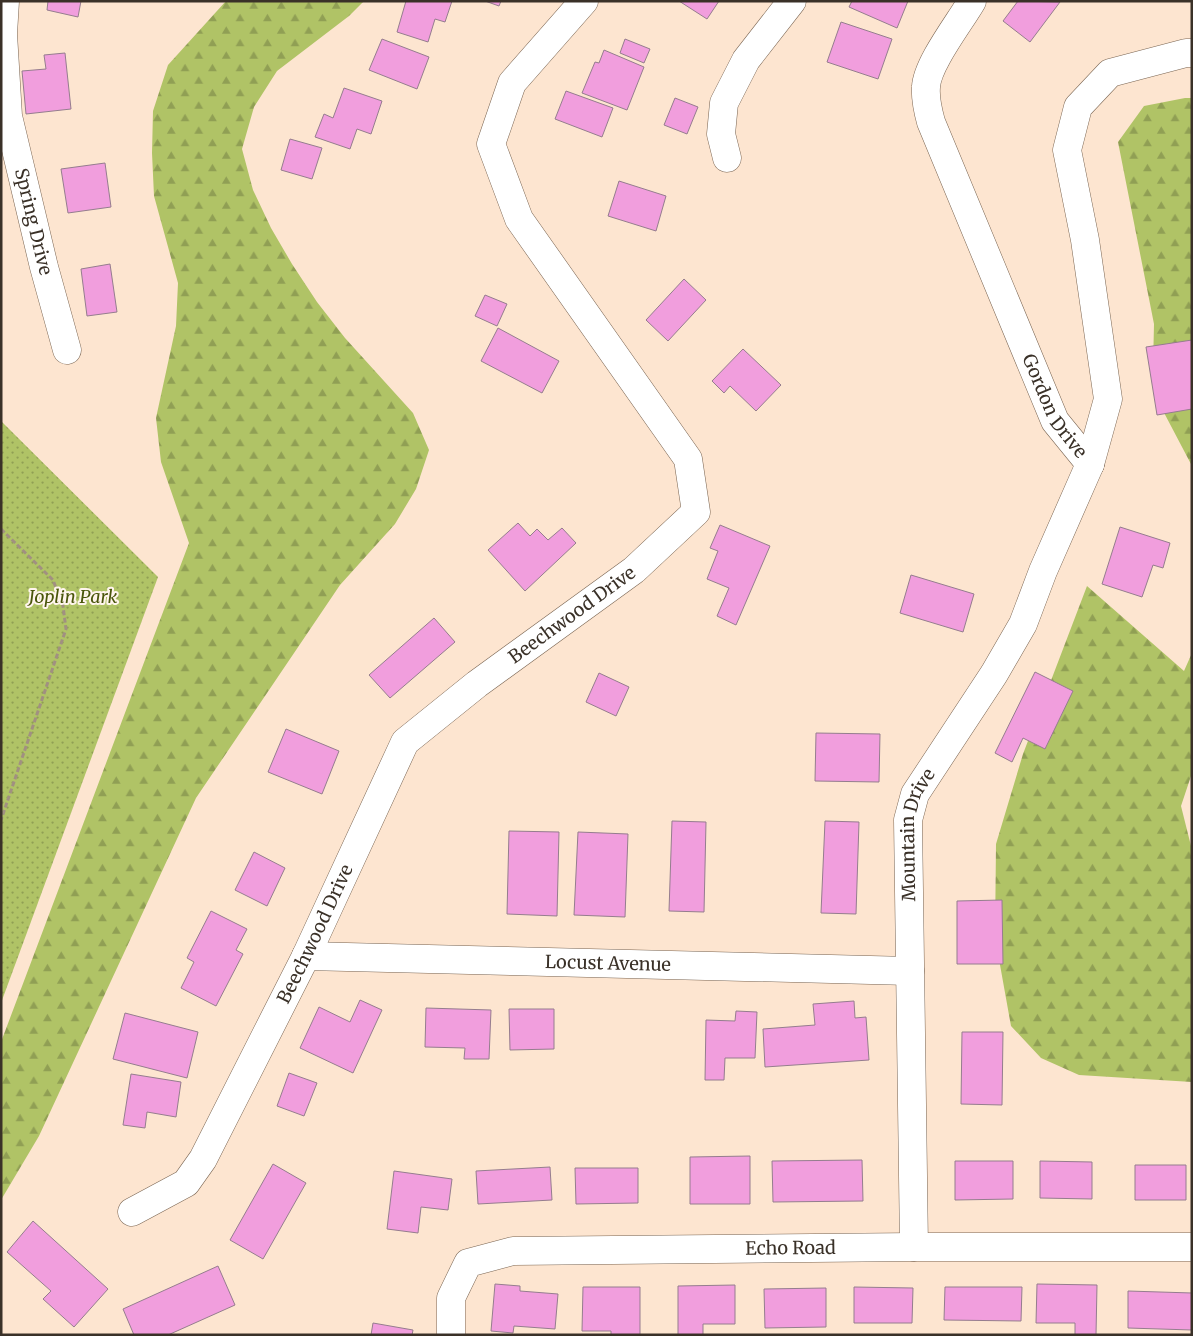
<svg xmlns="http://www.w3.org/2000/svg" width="1193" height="1336" font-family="Merriweather,serif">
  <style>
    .forest { fill: url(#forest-firs) }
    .park { fill: url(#park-dots) }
    .building { fill: #f19edd; stroke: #957d8e }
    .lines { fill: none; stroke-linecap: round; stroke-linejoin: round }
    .minor-casing { stroke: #7a6552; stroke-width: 29 }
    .tertiary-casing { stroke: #7a6552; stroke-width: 29 }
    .path { stroke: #a19081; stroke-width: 3; stroke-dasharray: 5 2.5; stroke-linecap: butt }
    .minor { stroke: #fff; stroke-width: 28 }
    .tertiary { stroke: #fff; stroke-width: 28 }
    .labels { text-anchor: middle; stroke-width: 4; stroke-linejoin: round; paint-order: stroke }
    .street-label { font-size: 18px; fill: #3a3128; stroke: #fff5ed }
    .park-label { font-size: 18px; font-style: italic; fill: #4a560b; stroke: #fff5ed }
  </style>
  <defs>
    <pattern id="forest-firs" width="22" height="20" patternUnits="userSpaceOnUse" patternTransform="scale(1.25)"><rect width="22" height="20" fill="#b0c366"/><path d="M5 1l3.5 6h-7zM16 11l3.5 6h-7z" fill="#909f54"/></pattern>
    <pattern id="park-dots" width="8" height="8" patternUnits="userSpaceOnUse" patternTransform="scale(1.25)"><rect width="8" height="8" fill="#b0c366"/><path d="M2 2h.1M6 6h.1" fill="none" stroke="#909f54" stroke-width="1.8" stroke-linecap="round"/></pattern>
  </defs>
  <rect width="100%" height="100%" fill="#fde5d0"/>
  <path class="forest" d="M226,1H364L349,16L277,71L254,107L242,149L253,190L271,228L292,264L317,302L345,338L413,413L429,450L416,489L395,524L340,585L196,798L39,1136L1,1200V1042L189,543L161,462L156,418L176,326L178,283L154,196L152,153L153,111L168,65Z
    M1185,98H1192V466L1161,407L1153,367L1154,324L1118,142L1144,106Z
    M1087,586L1184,671L1192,653V773L1181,806L1192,850V1082L1079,1075L1041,1058L1011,1026L995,937L996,844L1023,754Z"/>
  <path class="park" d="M1,421L158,577L1,1003Z"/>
  <path class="building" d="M48,1H81L78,17L47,10Z
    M406,1H452L445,22L435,19L428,42L397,32Z
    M485,1H501L499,6Z
    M679,1H719L707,19Z
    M852,1H908L897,28L849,7Z
    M1018,1L1060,2L1030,42L1003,21Z
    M841,22L892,39L878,79L827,62Z
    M382,39L429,57L417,89L369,70Z
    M625,39L650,49L644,63L620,53Z
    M604,50L644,67L627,110L582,93L595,62L599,63Z
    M65,53L71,109L26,114L22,71L46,69L44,55Z
    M344,88L382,101L371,134L357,129L350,149L315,137L324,114L333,118Z
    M566,91L613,108L602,137L555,119Z
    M675,98L698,107L687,134L664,125Z
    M290,139L322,148L312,179L281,170Z
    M105,163L111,207L68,213L61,169Z
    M619,181L666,196L656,231L608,216Z
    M110,264L117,312L87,316L81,269Z
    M684,279L706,300L668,341L646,320Z
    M485,295L507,304L497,326L475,316Z
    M498,328L559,361L542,393L481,361Z
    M1192,340V409L1157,415L1146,347Z
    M743,349L781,385L756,411L730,386L724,393L712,381Z
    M518,523L530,536L537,529L548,540L562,528L576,543L525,591L488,550Z
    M720,525L770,546L736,625L717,616L729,588L707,579L718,551L710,548Z
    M1120,527L1170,543L1163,568L1153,565L1142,597L1102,584Z
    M911,575L974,594L963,632L900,613Z
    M434,618L455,642L390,698L369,675Z
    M1035,672L1073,691L1045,749L1023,738L1012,762L995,753Z
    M599,673L629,687L616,716L586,702Z
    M286,729L339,751L322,794L268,772Z
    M816,733L880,734L879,782L815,781Z
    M672,821L706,822L704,912L669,911Z
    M825,821L859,822L856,914L821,913Z
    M509,831L559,832L557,916L507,914Z
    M578,832L628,834L625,917L574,915Z
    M254,852L285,868L267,906L235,890Z
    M1002,900L1003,964H957V901Z
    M211,911L247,929L236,950L243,954L216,1006L181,988L194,962L187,958Z
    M360,1000L382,1010L353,1073L300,1048L319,1007L350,1022Z
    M854,1001L855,1018L866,1017L869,1060L765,1067L763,1029L815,1025L813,1004Z
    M426,1008L491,1010L489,1059H464L465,1048L425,1047Z
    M509,1009H554V1049L510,1050Z
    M736,1011L757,1012L755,1058H725L724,1080H705L706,1020L735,1021Z
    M125,1013L198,1032L187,1078L113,1059Z
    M962,1032H1003L1002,1105L961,1104Z
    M289,1073L317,1083L304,1116L277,1106Z
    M131,1074L181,1082L176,1117L147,1112L145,1128L123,1125Z
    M750,1156V1204H690V1157Z
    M862,1160L863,1201L773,1202L772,1161Z
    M955,1161H1013V1199L955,1200Z
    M1040,1161L1092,1162V1199L1040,1198Z
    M273,1164L306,1183L263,1259L230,1240Z
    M1135,1165H1186V1200H1135Z
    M550,1167L552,1200L478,1204L476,1171Z
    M575,1168H638V1203L576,1204Z
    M394,1171L452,1179L448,1210L421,1207L418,1233L387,1229Z
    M33,1221L108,1289L74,1327L43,1299L51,1291L7,1252Z
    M218,1266L235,1305L168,1335H134L123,1309Z
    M495,1284L520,1286V1291L558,1294L555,1329L514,1326L513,1333L491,1331Z
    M1037,1284L1097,1285L1096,1335H1075V1323H1036Z
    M735,1285V1324H703V1335H678V1286Z
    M583,1287H640V1335H611V1331H582Z
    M854,1287L913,1288L912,1323H854Z
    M945,1287H1022L1021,1321L944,1320Z
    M826,1288V1327L765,1328L764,1289Z
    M1128,1291L1192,1293V1330L1128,1328Z
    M373,1323L413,1330L412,1335H371Z"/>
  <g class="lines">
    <defs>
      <g id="minor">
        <path id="s1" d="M5,1L3,34L8,116L44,267L67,350"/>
        <path d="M727,158L721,134L724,103L746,60L792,1"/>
        <path id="s2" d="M306,956L910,971"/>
        <path id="s3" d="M132,1212L186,1183L203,1159L306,956L405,742L477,684L634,570L696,512L688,459L519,219L491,144L512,83L584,1"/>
        <path id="s4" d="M914,1247L908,820L915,794L994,674L1023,624L1043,571L1090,464"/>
        <path id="s5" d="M451,1335V1298L468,1263L513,1251L914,1247H1192"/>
      </g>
      <g id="tertiary">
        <path id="s6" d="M972,1C960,22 927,64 926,87C925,99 928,111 931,122L1055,421L1090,464"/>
        <path d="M1090,464L1108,399L1085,240L1067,150L1078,107L1110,73L1186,53H1192"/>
      </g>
    </defs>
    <use href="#minor" class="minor-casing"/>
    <use href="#tertiary" class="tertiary-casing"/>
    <path class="path" d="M1,529L53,580L63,606L66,629L1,820"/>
    <use href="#minor" class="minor"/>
    <use href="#tertiary" class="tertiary"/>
  </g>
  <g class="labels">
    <g class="street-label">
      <text dy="6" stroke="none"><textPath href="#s1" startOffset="224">Spring Drive</textPath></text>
      <text dy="6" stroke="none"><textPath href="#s6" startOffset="444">Gordon Drive</textPath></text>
      <text dy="6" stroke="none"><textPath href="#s3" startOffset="764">Beechwood Drive</textPath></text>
      <text dy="6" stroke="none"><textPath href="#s4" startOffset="414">Mountain Drive</textPath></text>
      <text dy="6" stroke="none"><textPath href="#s3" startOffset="342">Beechwood Drive</textPath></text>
      <text dy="6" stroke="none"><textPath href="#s2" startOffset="302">Locust Avenue</textPath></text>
      <text dy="6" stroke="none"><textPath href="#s5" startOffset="400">Echo Road</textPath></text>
    </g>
    <g class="park-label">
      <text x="73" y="603">Joplin Park</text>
    </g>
  </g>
  <rect width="1193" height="1336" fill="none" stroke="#3a3128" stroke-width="5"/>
</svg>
